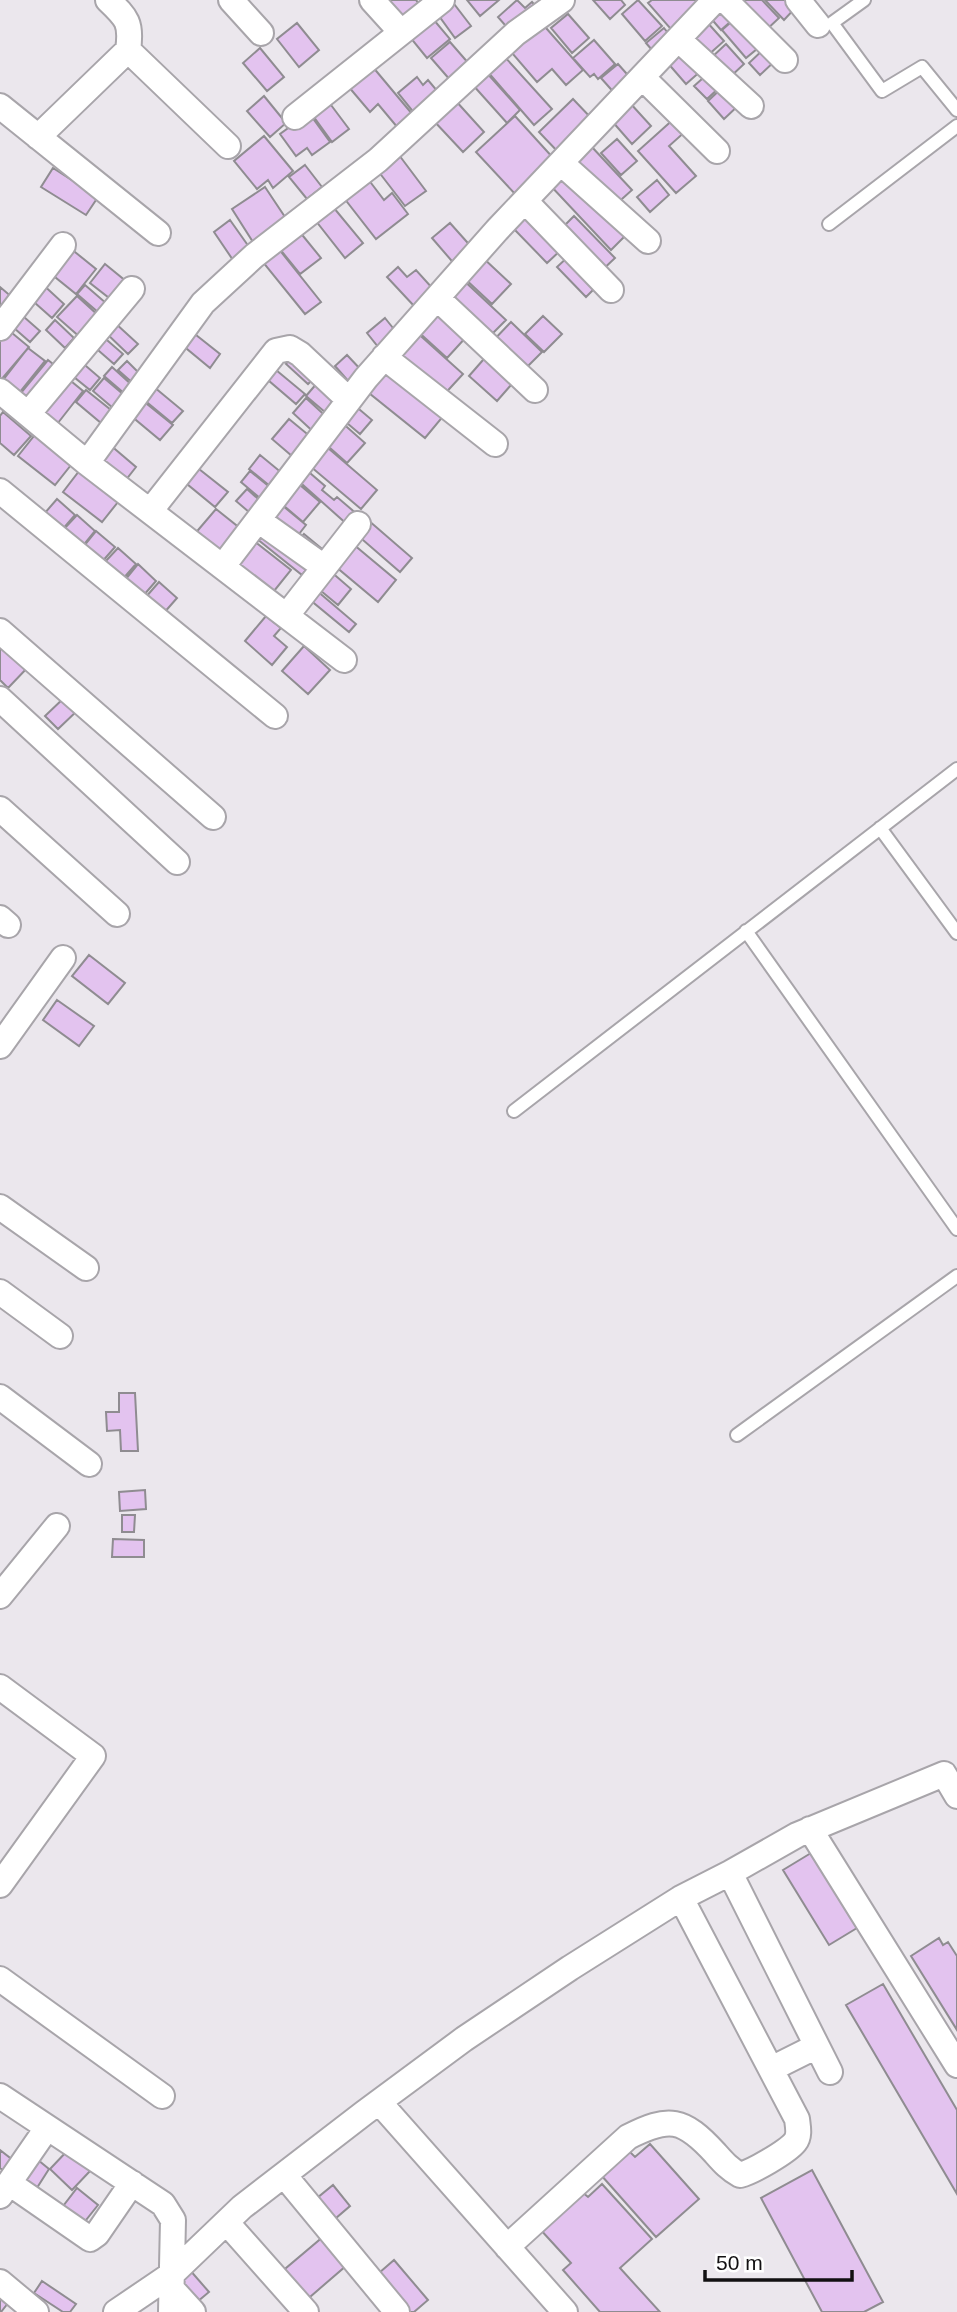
<svg xmlns="http://www.w3.org/2000/svg" width="957" height="2312" font-family="Helvetica,sans-serif">
  <style>
    .building { fill: #e3c3ef; stroke: #8f8c91; stroke-width: 2 }
    .lines { fill: none; stroke-linecap: round; stroke-linejoin: round }
    .service-casing { stroke: #a8a5aa; stroke-width: 16 }
    .minor-casing { stroke: #a8a5aa; stroke-width: 28 }
    .service { stroke: #fff; stroke-width: 12 }
    .minor { stroke: #fff; stroke-width: 24 }
  </style>
  <rect width="100%" height="100%" fill="#ebe7ed"/>
  <path class="building" d="M384,0H416L426,12L404,30Z
    M451,0L471,26L455,38L434,9Z
    M467,0H499L480,16Z
    M517,0L525,8L532,2L539,10L512,33L498,17Z
    M593,0H621L625,5L610,19Z
    M638,0L662,26L645,41L622,14Z
    M652,0H708L677,36L648,3Z
    M734,0H762L779,18L764,32Z
    M765,0H794L798,5L784,20Z
    M724,1L737,16L721,30L708,15Z
    M428,13L450,39L427,58L405,31Z
    M568,14L589,38L572,53L551,28Z
    M738,16L763,44L746,58L722,30Z
    M539,20L583,70L566,85L552,69L537,82L507,47Z
    M706,21L724,41L707,56L689,37Z
    M297,23L319,50L299,67L277,39Z
    M664,28L675,42L658,57L646,43Z
    M594,40L615,64L598,79L594,74L590,77L573,58Z
    M450,42L470,65L451,81L431,58Z
    M726,44L744,64L729,78L711,58Z
    M682,47L702,70L686,84L666,61Z
    M260,48L284,77L267,91L243,63Z
    M765,48L776,60L760,75L749,63Z
    M504,56L552,109L534,125L487,71Z
    M618,64L634,82L617,96L601,78Z
    M372,66L413,115L398,128L378,104L370,112L348,86Z
    M486,72L520,110L507,123L472,84Z
    M710,72L722,85L707,99L694,86Z
    M417,77L423,85L428,80L444,99L419,119L398,93Z
    M725,85L741,103L724,119L708,101Z
    M264,96L286,123L270,137L247,111Z
    M573,99L594,121L560,154L539,132Z
    M455,100L484,132L463,152L433,120Z
    M328,101L349,129L332,142L311,113Z
    M630,103L651,126L632,144L611,120Z
    M309,113L330,142L312,155L307,148L296,156L280,134Z
    M515,116L555,160L516,195L476,152Z
    M676,117L687,130L669,146L696,176L676,193L638,151Z
    M264,136L293,171L273,188L268,180L257,189L234,161Z
    M617,139L637,161L621,175L601,153Z
    M591,146L632,190L613,207L572,163Z
    M396,151L426,191L405,206L375,167Z
    M305,165L322,187L307,199L289,177Z
    M564,167L627,234L611,250L548,183Z
    M53,168L98,197L86,215L41,187Z
    M368,179L384,200L392,193L408,214L376,239L344,198Z
    M657,180L669,195L650,212L637,197Z
    M265,187L287,220L253,242L232,209Z
    M329,202L363,243L345,258L312,216Z
    M529,213L563,248L547,263L513,228Z
    M574,216L615,258L597,275L557,233Z
    M230,220L254,254L237,266L214,232Z
    M450,223L475,251L457,267L432,238Z
    M299,231L321,258L300,274L279,248Z
    M70,248L96,269L76,294L50,273Z
    M278,248L321,302L305,314L262,261Z
    M571,254L600,283L586,297L557,267Z
    M481,256L511,284L492,304L462,276Z
    M105,264L127,282L113,301L90,283Z
    M398,267L407,277L416,270L434,290L415,307L387,277Z
    M460,277L506,320L487,339L442,297Z
    M39,281L64,304L52,318L26,295Z
    M85,285L114,310L106,319L77,294Z
    M0,287L13,298L0,313Z
    M77,296L100,317L81,338L57,317Z
    M435,305L468,335L447,358L414,328Z
    M16,310L40,331L30,342L6,321Z
    M543,316L562,334L544,352L525,334Z
    M385,318L397,333L379,348L367,333Z
    M55,320L74,338L65,348L46,330Z
    M114,322L138,344L128,354L105,332Z
    M511,322L542,352L520,374L490,344Z
    M6,328L29,347L0,381V336Z
    M413,329L463,374L440,399L390,354Z
    M191,331L220,354L210,368L181,344Z
    M100,334L123,354L114,364L91,344Z
    M28,348L45,361L16,397L0,384Z
    M490,352L518,377L497,401L469,376Z
    M294,354L317,375L308,384L286,364Z
    M347,355L363,372L350,383L335,366Z
    M48,360L58,368L30,402L20,394Z
    M79,360L100,378L90,390L69,373Z
    M127,361L143,377L135,385L118,370Z
    M383,365L445,414L425,438L364,389Z
    M112,367L133,386L125,394L104,376Z
    M276,370L305,394L296,404L268,380Z
    M66,377L83,391L54,428L36,415Z
    M104,378L124,395L113,408L93,391Z
    M318,382L344,404L332,418L306,396Z
    M154,387L183,411L172,423L143,399Z
    M86,390L111,410L101,423L76,402Z
    M306,398L332,422L319,437L293,413Z
    M142,400L173,425L160,440L130,415Z
    M353,404L372,420L360,434L341,418Z
    M3,412L31,436L14,455L0,443V416Z
    M289,419L317,442L299,462L272,439Z
    M339,420L365,443L347,463L321,440Z
    M38,431L75,460L55,485L18,456Z
    M321,442L377,490L361,509L304,461Z
    M109,444L136,467L125,481L97,458Z
    M260,455L288,478L276,491L249,469Z
    M83,466L122,497L102,522L63,492Z
    M303,467L325,486L322,490L334,500L337,497L358,515L349,526L294,477Z
    M199,469L228,492L215,507L187,484Z
    M250,471L277,493L267,504L241,482Z
    M294,480L320,502L303,522L277,500Z
    M247,489L266,506L256,518L236,501Z
    M57,499L75,515L62,530L44,514Z
    M277,501L306,525L292,543L263,519Z
    M216,509L246,533L223,561L193,536Z
    M77,515L95,531L82,547L63,530Z
    M368,520L412,558L400,572L356,534Z
    M261,522L312,563L302,575L251,534Z
    M96,531L115,547L101,563L83,547Z
    M304,534L327,553L297,542Z
    M249,537L291,570L270,596L228,562Z
    M353,544L396,580L378,602L335,566Z
    M118,548L136,564L122,580L104,563Z
    M138,564L156,581L143,596L125,580Z
    M329,570L351,589L338,605L315,586Z
    M159,582L177,598L163,614L145,598Z
    M316,590L356,624L349,632L309,599Z
    M266,616L281,628L274,636L287,647L272,665L245,641Z
    M0,637L30,665L8,688L0,680Z
    M304,646L330,670L308,694L282,671Z
    M66,696L79,709L58,729L45,716Z
    M89,955L125,983L108,1004L72,976Z
    M57,1000L94,1026L79,1046L43,1020Z
    M119,1393H135L138,1451H121L120,1430L107,1431L106,1412H119Z
    M145,1490L146,1509L120,1511L119,1492Z
    M122,1515H135L134,1532H122Z
    M113,1539L144,1540V1557H112Z
    M811,1853L857,1928L829,1945L783,1870Z
    M939,1938L943,1945L948,1942L957,1956V2030L911,1956Z
    M883,1984L957,2110V2194L846,2005Z
    M650,2144L699,2199L656,2237L601,2175L629,2151L635,2157Z
    M69,2149L91,2170L72,2190L50,2169Z
    M0,2150L14,2161L5,2172L0,2168Z
    M38,2160L49,2169L33,2194L19,2184Z
    M812,2170L883,2302L864,2312H822L761,2198Z
    M602,2184L652,2239L620,2268L660,2312H600L563,2270L571,2263L539,2228L581,2191L588,2197Z
    M333,2185L350,2206L329,2224L311,2203Z
    M77,2188L98,2205L78,2230L57,2214Z
    M324,2236L347,2265L303,2303L279,2274Z
    M394,2260L428,2300L414,2312H400L372,2279Z
    M189,2269L209,2292L197,2302L177,2278Z
    M42,2281L76,2304L70,2312H63L34,2293Z
    M0,2289L12,2298L1,2312H0Z"/>
  <g class="lines">
    <defs>
      <path id="service" d="M864,0L832,23L882,91L922,67L957,110
        M829,224L957,126
        M880,828L957,933
        M746,931L957,1229
        M514,1111L957,769
        M737,1435L957,1276"/>
      <path id="minor" d="M231,0L261,33
        M372,0L401,32
        M725,0L785,60
        M798,0L818,25
        M678,39L751,106
        M128,50L228,146
        M642,77L717,151
        M0,106L158,233
        M295,117L442,0
        M38,137L128,50C132,23 127,18 108,0
        M561,163L648,241
        M525,201L611,290
        M437,298L535,390
        M0,328L63,245
        M384,357L495,444
        M0,391L87,463L344,660
        M28,414L132,289
        M87,463L203,303L254,256L378,160L516,33L562,0
        M0,491L275,716
        M151,510L276,351L290,348L300,354L349,400
        M258,520L324,567
        M223,566L366,378L497,230L715,0
        M287,615L358,524
        M0,631L213,817
        M0,699L177,862
        M0,809L117,914
        M0,918L8,925
        M0,1046L63,958
        M0,1207L86,1268
        M0,1292L60,1336
        M0,1397L89,1464
        M0,1596L57,1526
        M0,1687L93,1756L0,1885
        M810,1829L957,2065
        M730,1873L830,2072
        M0,1979L162,2096
        M771,2069L817,2046
        M0,2096L163,2204L173,2220L171,2312
        M379,2102L565,2312
        M284,2175L397,2312
        M9,2183L90,2239L97,2234L132,2183
        M0,2196L47,2128
        M227,2223L306,2312
        M507,2247L628,2137C669,2116 683,2118 715,2153C723,2162 729,2169 740,2175C752,2172 787,2152 795,2142C800,2136 798,2127 797,2119L681,1898
        M0,2282L36,2312
        M172,2289L193,2312
        M116,2312L172,2274L242,2207L364,2113L464,2039L570,1968L681,1898L730,1873L797,1835L944,1774L957,1796"/>
    </defs>
    <use href="#service" class="service-casing"/>
    <use href="#minor" class="minor-casing"/>
    <use href="#service" class="service"/>
    <use href="#minor" class="minor"/>
  </g>
  <path d="M705 2270v10h147v-10" fill="none" stroke="#121012" stroke-width="3.5"/>
  <text x="716" y="2270" font-size="21" fill="#121012" stroke="#ffffff" stroke-width="5" paint-order="stroke">50 m</text>
</svg>
